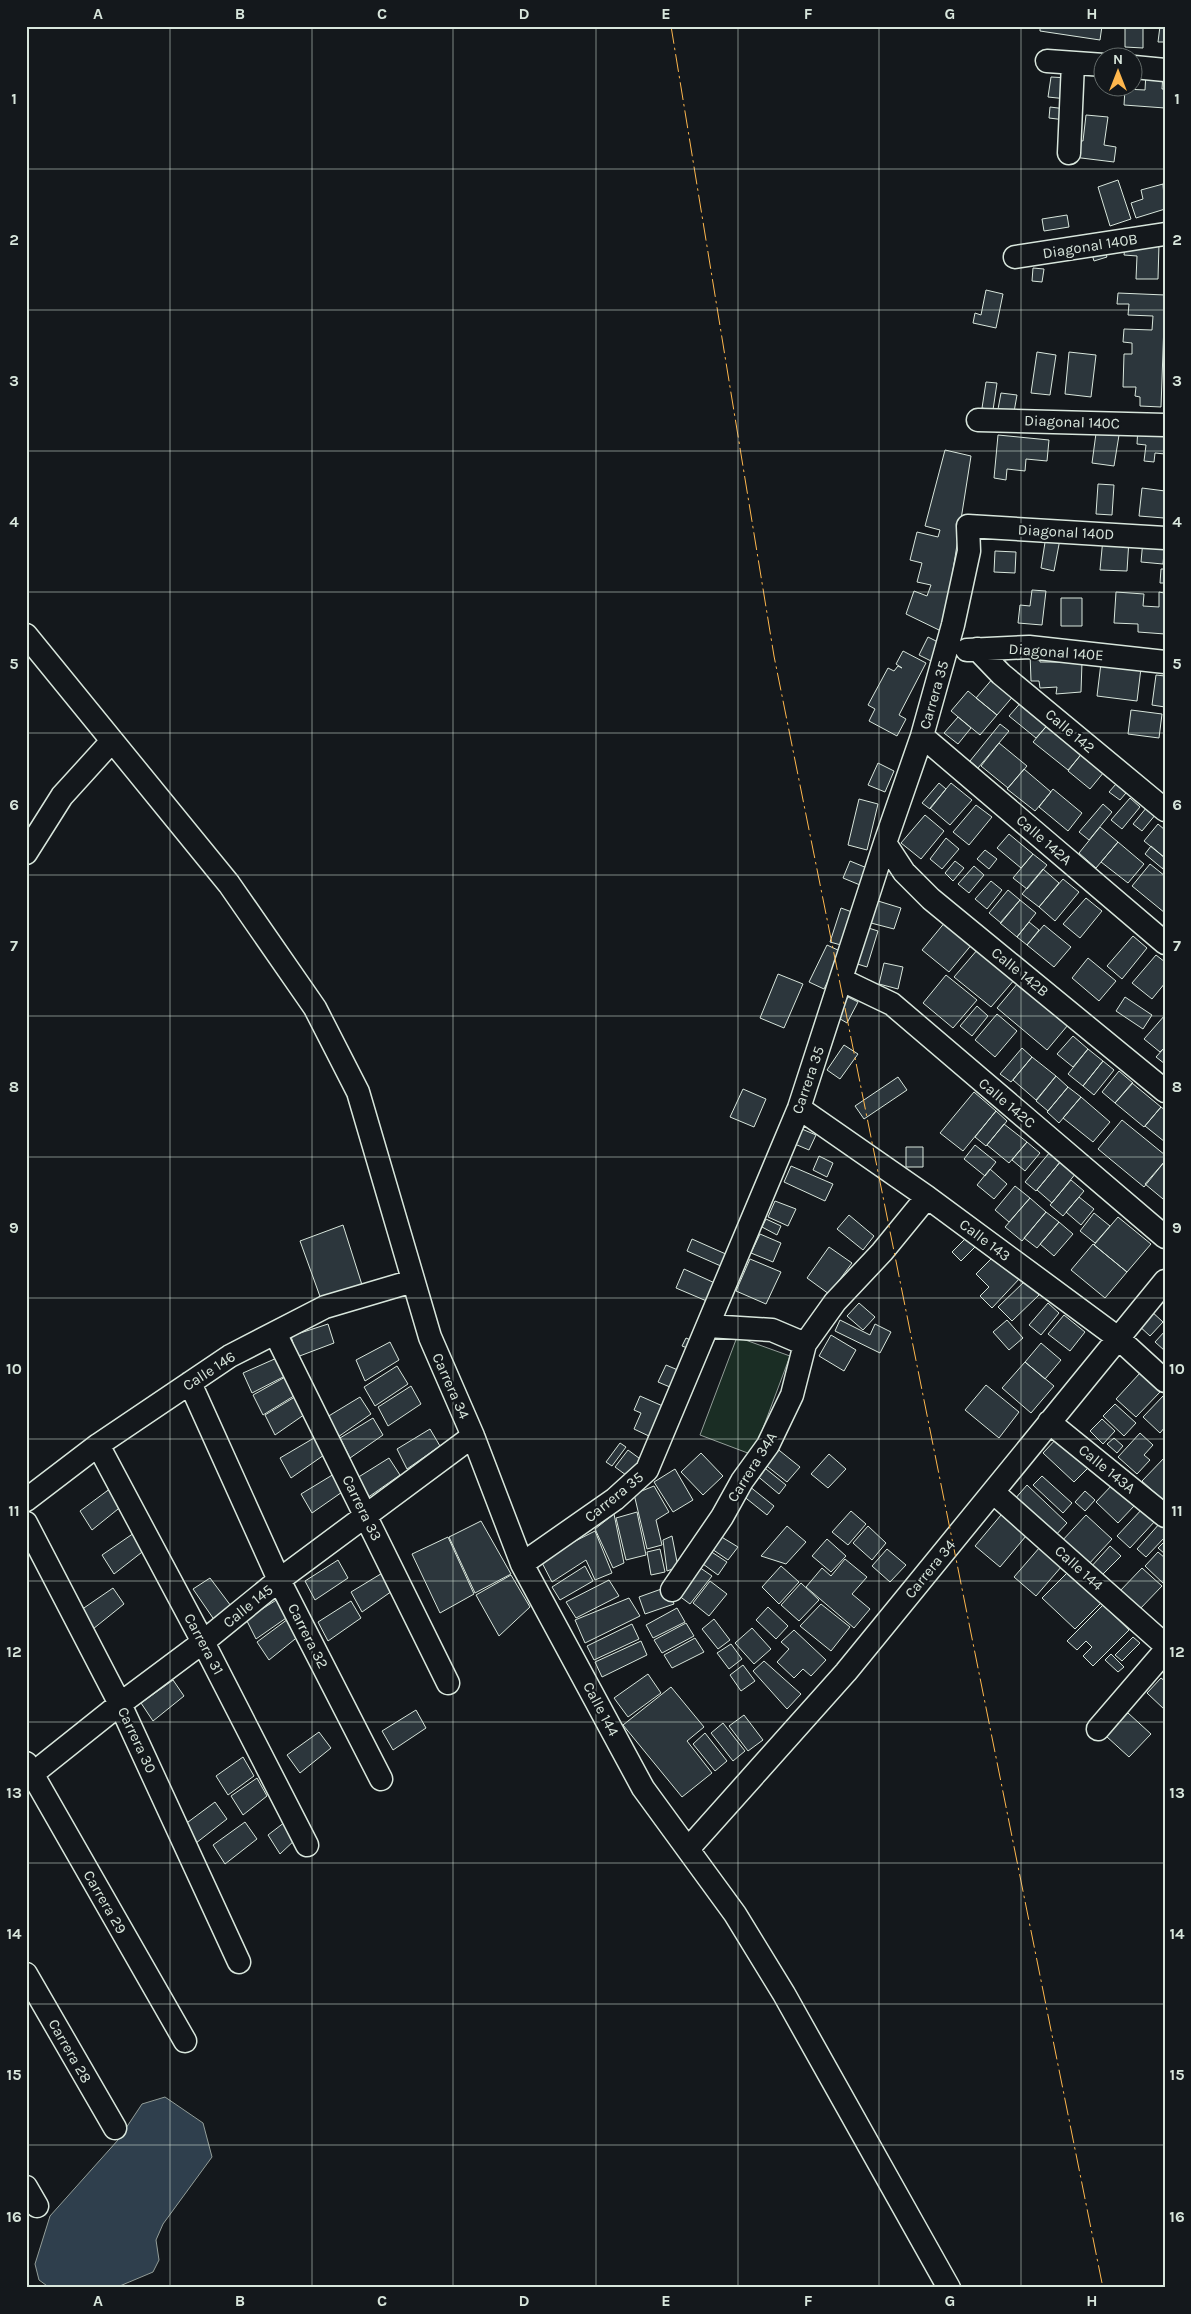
<svg xmlns="http://www.w3.org/2000/svg" width="1191" height="2314" font-family="Karla,sans-serif">
  <style>
    .green { fill: #1a2d24; stroke: #939e99 }
    .water { fill: #2f3f4d; stroke: #939e99 }
    .building { fill: #2c363c; stroke: #d8e6dc }
    .lines { fill: none; stroke-linecap: round; stroke-linejoin: round }
    .minor-casing { stroke: #d8e6dc; stroke-width: 25 }
    .minor { stroke: #14181c; stroke-width: 22 }
    .power { stroke: #ffb74d; stroke-width: 1; stroke-dasharray: 18 4 2.5 4; stroke-linecap: butt }
    .grid { fill: none; stroke: #d8e6dc; stroke-width: 1; stroke-opacity: 0.55 }
    .labels { text-anchor: middle; stroke-width: 4; stroke-linejoin: round; paint-order: stroke }
    .street-label { font-size: 15px; fill: #d8e6dc; stroke: #14181c }
    .neatline { fill: none; stroke: #d8e6dc; stroke-width: 2 }
    .grid-label { font-size: 16px; text-anchor: middle; font-weight: bold; fill: #d8e6dc }
  </style>
  <rect width="100%" height="100%" fill="#14181c"/>
  <path class="green" d="M737,1337L790,1356L753,1455L700,1435Z"/>
  <path class="water" d="M165,2097L203,2123L212,2157L163,2224L156,2240L159,2260L153,2272L115,2288H50L39,2280L35,2264L50,2216L118,2140L142,2104Z"/>
  <path class="building" d="M1040,26H1102L1100,40L1040,31Z
    M1125,26H1143V48L1125,47Z
    M1160,26H1165V42H1158Z
    M1146,72L1163,73L1162,89H1165V108L1124,105L1125,89L1145,90Z
    M1051,77L1069,78L1067,99L1048,97Z
    M1050,107L1066,109L1065,120L1049,118Z
    M1086,115L1108,117L1104,145L1116,147L1114,162L1073,157L1076,140L1083,141Z
    M1118,180L1131,219L1110,226L1098,187Z
    M1163,184L1165,209L1136,218L1131,203L1143,199L1141,190Z
    M1067,215L1069,227L1044,231L1042,219Z
    M1159,244L1158,279H1136L1137,256L1124,255L1125,246Z
    M1102,245L1107,257L1094,261L1090,248Z
    M1033,268L1044,269L1042,282L1032,281Z
    M986,290L1003,294L996,328L973,323L975,313L981,315Z
    M1118,293L1165,295L1161,407L1140,406V397L1135,396L1136,387H1123L1124,354H1132V343L1123,342L1124,329L1152,330L1153,316L1128,315L1129,304H1117Z
    M1037,352L1056,355L1050,395L1031,393Z
    M1069,352L1096,355L1091,397L1065,394Z
    M986,382L997,383L993,410L982,408Z
    M1001,393L1017,395L1014,412L998,409Z
    M1097,426L1120,429L1114,466L1092,463Z
    M1138,427L1165,434V454L1155,453L1154,462L1144,461L1146,445L1137,444Z
    M998,435L1049,440L1047,461L1026,459L1025,471L1007,469L1006,480L994,478Z
    M945,450L971,456L948,602L941,631L906,614L914,591L927,596L931,585L917,582L922,563L910,560L917,532L938,537L940,530L925,526Z
    M1098,484L1114,485L1112,515L1096,514Z
    M1142,488L1165,491L1164,518L1139,516Z
    M1046,536L1060,539L1054,571L1041,568Z
    M1103,538L1129,539L1127,571L1100,570Z
    M1143,540L1165,542L1163,564L1141,562Z
    M995,551L1016,552L1015,573L994,572Z
    M1161,569H1165V583H1160Z
    M1165,588V634L1138,632V624L1114,623L1116,592L1144,594L1143,606L1159,607V592L1164,593Z
    M1032,590L1046,591L1042,625L1018,623L1020,605L1030,606Z
    M1061,598H1082V626H1061Z
    M928,637L940,643L931,661L919,655Z
    M903,651L926,663L899,715L906,719L897,736L869,721L875,709L868,705L888,668L894,671L898,666L902,668L896,664Z
    M1030,653H1039L1040,662H1082L1081,692L1056,694L1057,687L1040,688L1039,681H1031Z
    M1101,663L1141,668L1137,701L1097,696Z
    M1156,675L1165,676V707L1152,705Z
    M994,677L1015,694L997,715L976,698Z
    M968,691L997,715L980,735L951,711Z
    M1024,699L1051,721L1036,738L1009,716Z
    M1131,710L1162,714L1159,738L1128,734Z
    M958,717L971,728L958,744L944,733Z
    M1051,721L1086,749L1068,770L1033,742Z
    M1000,724L1009,731L978,768L970,761Z
    M999,743L1027,766L1008,788L981,766Z
    M1082,753L1104,772L1090,789L1068,771Z
    M878,763L894,771L885,792L868,785Z
    M1024,769L1051,792L1035,811L1007,789Z
    M939,783L946,789L930,809L922,803Z
    M951,783L972,800L950,825L930,808Z
    M1116,784L1126,793L1120,800L1109,792Z
    M1053,789L1082,813L1068,831L1039,807Z
    M1130,798L1140,807L1122,829L1111,820Z
    M859,799L878,804L867,850L848,845Z
    M1103,804L1112,812L1089,840L1079,832Z
    M976,805L992,817L969,845L953,832Z
    M1147,807L1156,814L1142,831L1133,824Z
    M925,815L944,831L921,859L901,843Z
    M1158,824L1165,830V858L1144,841Z
    M1100,827L1118,842L1096,868L1079,853Z
    M1009,834L1033,854L1021,868L997,848Z
    M946,838L959,849L942,869L930,859Z
    M1118,842L1144,864L1128,883L1101,862Z
    M1151,846L1165,858L1163,869L1145,854Z
    M985,850L997,859L989,869L977,859Z
    M1033,854L1047,865L1027,889L1013,878Z
    M850,861L867,868L860,885L843,878Z
    M955,861L964,868L953,881L945,873Z
    M1150,864L1165,876V913L1132,886Z
    M974,866L984,875L969,893L958,884Z
    M1043,869L1059,883L1039,907L1022,894Z
    M1063,879L1079,892L1055,921L1039,907Z
    M991,881L1002,890L987,909L975,899Z
    M1008,890L1020,900L1001,923L989,913Z
    M1086,898L1102,911L1080,938L1063,924Z
    M1020,900L1036,913L1017,937L1000,923Z
    M878,901L901,908L894,929L871,923Z
    M841,908L852,912L841,945L830,942Z
    M946,921L973,943L949,972L922,950Z
    M1029,922L1039,930L1027,945L1017,937Z
    M1044,925L1071,947L1054,967L1027,945Z
    M862,926L878,931L867,967L851,962Z
    M1133,936L1147,948L1122,979L1107,966Z
    M827,945L842,952L824,989L809,982Z
    M978,949L1015,979L991,1007L954,977Z
    M1156,955L1165,962V983L1152,999L1132,983Z
    M1088,958L1116,981L1099,1001L1072,978Z
    M884,963L903,967L898,989L879,984Z
    M778,974L803,984L784,1028L760,1018Z
    M946,975L977,1000L953,1028L923,1003Z
    M1018,983L1068,1025L1047,1050L997,1008Z
    M848,997L858,1002L847,1023L837,1017Z
    M1125,997L1152,1015L1143,1029L1116,1011Z
    M977,1006L988,1016L972,1036L960,1026Z
    M997,1014L1017,1031L995,1057L975,1040Z
    M1165,1015V1047L1160,1052L1144,1039Z
    M1073,1036L1088,1049L1073,1067L1057,1054Z
    M844,1045L858,1054L840,1079L827,1070Z
    M1165,1047V1064L1156,1057Z
    M1022,1048L1032,1057L1011,1082L1000,1074Z
    M1088,1049L1103,1061L1083,1086L1068,1074Z
    M1032,1057L1056,1076L1036,1100L1013,1080Z
    M1103,1061L1114,1070L1094,1095L1083,1086Z
    M1119,1071L1133,1083L1115,1103L1102,1092Z
    M1056,1076L1068,1087L1048,1111L1036,1101Z
    M898,1077L907,1090L864,1119L855,1106Z
    M1132,1083L1161,1107L1144,1127L1115,1103Z
    M1068,1087L1081,1097L1059,1123L1047,1112Z
    M743,1089L766,1099L754,1127L730,1117Z
    M974,1092L996,1111L963,1151L940,1133Z
    M1081,1097L1110,1122L1093,1142L1063,1118Z
    M1161,1107L1165,1110V1142L1145,1126Z
    M996,1111L1007,1121L986,1146L975,1137Z
    M1122,1120L1165,1155V1161L1144,1187L1098,1149Z
    M1004,1124L1027,1142L1009,1163L987,1145Z
    M797,1127L816,1135L809,1150L790,1142Z
    M1027,1142L1040,1153L1025,1171L1012,1160Z
    M975,1145L996,1162L985,1176L964,1159Z
    M906,1147H923V1167H906Z
    M1050,1152L1061,1161L1036,1191L1025,1182Z
    M819,1156L833,1163L827,1177L813,1170Z
    M1061,1161L1076,1173L1052,1203L1037,1190Z
    M1165,1161V1196L1163,1199L1145,1184Z
    M791,1166L833,1184L825,1201L784,1182Z
    M990,1169L1007,1184L994,1199L977,1185Z
    M1071,1180L1084,1191L1063,1216L1050,1205Z
    M1015,1186L1030,1198L1009,1222L995,1210Z
    M1079,1197L1094,1209L1081,1225L1066,1212Z
    M1030,1198L1046,1212L1022,1241L1005,1227Z
    M775,1201L796,1209L788,1226L768,1217Z
    M1046,1212L1059,1222L1037,1248L1024,1238Z
    M1094,1213L1110,1226L1095,1243L1080,1231Z
    M849,1215L874,1236L863,1250L837,1229Z
    M1118,1217L1151,1244L1127,1272L1094,1245Z
    M766,1219L781,1226L777,1235L762,1227Z
    M1059,1222L1073,1234L1054,1256L1040,1244Z
    M343,1225L363,1288L322,1302L300,1241Z
    M760,1234L781,1243L773,1262L751,1253Z
    M967,1237L976,1246L961,1261L952,1252Z
    M692,1239L728,1255L723,1267L687,1251Z
    M1093,1244L1127,1272L1105,1298L1071,1270Z
    M829,1247L852,1263L829,1294L807,1278Z
    M995,1255L1020,1278L992,1308L980,1296L989,1287L976,1274Z
    M750,1259L781,1272L766,1304L736,1291Z
    M684,1269L717,1284L709,1302L676,1288Z
    M1025,1281L1039,1295L1012,1321L998,1307Z
    M859,1303L875,1317L863,1330L847,1316Z
    M1048,1303L1059,1313L1041,1335L1029,1325Z
    M1150,1310L1163,1322L1150,1336L1137,1324Z
    M1064,1315L1085,1332L1070,1351L1048,1334Z
    M840,1320L870,1335L875,1324L891,1332L880,1353L835,1331Z
    M1007,1320L1023,1338L1009,1350L993,1332Z
    M328,1324L334,1343L297,1357L291,1336Z
    M1165,1331V1351L1155,1342Z
    M831,1335L856,1350L844,1371L819,1356Z
    M686,1338L693,1341L690,1349L682,1346Z
    M390,1342L399,1360L365,1381L356,1360Z
    M1041,1343L1061,1360L1045,1379L1025,1362Z
    M279,1357L287,1375L252,1393L243,1373Z
    M1025,1362L1054,1386L1031,1413L1002,1388Z
    M666,1365L685,1373L677,1390L658,1382Z
    M397,1366L408,1384L375,1406L364,1387Z
    M1140,1373L1160,1392L1136,1417L1116,1399Z
    M287,1376L297,1394L263,1415L253,1395Z
    M986,1385L1019,1412L999,1438L965,1410Z
    M411,1386L421,1404L388,1426L378,1407Z
    M298,1395L308,1412L275,1435L265,1415Z
    M1164,1395L1165,1427L1160,1433L1143,1417Z
    M640,1396L665,1407L651,1437L634,1429L641,1413L634,1410Z
    M360,1397L371,1414L338,1437L327,1417Z
    M1115,1404L1136,1423L1124,1436L1103,1416Z
    M373,1418L383,1435L350,1458L340,1438Z
    M1102,1419L1115,1431L1103,1444L1090,1431Z
    M430,1429L440,1446L407,1469L397,1449Z
    M1140,1433L1153,1445L1144,1455L1150,1460L1137,1474L1118,1457Z
    M1058,1437L1090,1466L1074,1482L1043,1453Z
    M314,1438L324,1455L291,1478L280,1458Z
    M1114,1438L1123,1446L1117,1453L1107,1444Z
    M620,1443L626,1447L612,1466L606,1462Z
    M775,1447L800,1467L787,1482L763,1463Z
    M628,1450L643,1461L630,1478L615,1467Z
    M701,1453L723,1476L703,1495L681,1472Z
    M829,1454L846,1469L828,1488L811,1474Z
    M1165,1457V1502L1142,1481Z
    M389,1458L400,1475L367,1498L357,1478Z
    M761,1465L786,1485L779,1494L755,1474Z
    M675,1469L693,1500L673,1512L654,1482Z
    M334,1474L345,1490L312,1513L301,1494Z
    M1042,1476L1072,1503L1063,1513L1033,1485Z
    M1113,1484L1135,1505L1118,1523L1096,1502Z
    M1027,1485L1067,1523L1054,1537L1014,1500Z
    M654,1486L669,1512L656,1520L662,1545L647,1549L634,1494Z
    M749,1486L774,1506L767,1515L742,1495Z
    M111,1488L123,1505L92,1530L80,1511Z
    M1085,1491L1095,1500L1085,1511L1075,1502Z
    M1143,1508L1156,1520L1130,1548L1117,1536Z
    M851,1511L866,1524L848,1545L832,1532Z
    M637,1512L646,1555L626,1560L616,1518Z
    M614,1514L624,1563L613,1568L595,1529Z
    M1001,1515L1026,1536L1000,1567L975,1546Z
    M1086,1515L1112,1539L1087,1566L1061,1542Z
    M481,1521L511,1574L475,1593L449,1537Z
    M1160,1523L1165,1527V1537L1146,1557L1137,1549Z
    M787,1526L806,1542L786,1564L761,1556Z
    M868,1526L886,1543L872,1560L853,1543Z
    M595,1531L612,1573L595,1580L586,1560L552,1582L540,1559Z
    M134,1533L146,1549L114,1574L102,1555Z
    M715,1533L738,1547L728,1560L706,1545Z
    M672,1536L678,1567L667,1571L663,1540Z
    M448,1537L474,1594L440,1613L412,1554Z
    M827,1539L846,1556L831,1572L812,1556Z
    M1165,1541V1554L1158,1548Z
    M1110,1546L1121,1556L1100,1577L1090,1568Z
    M1040,1547L1062,1566L1036,1596L1014,1577Z
    M660,1549L665,1572L651,1575L647,1552Z
    M887,1549L906,1565L890,1582L872,1566Z
    M710,1551L727,1562L718,1575L703,1564Z
    M1158,1552L1165,1558V1585L1145,1566Z
    M845,1559L867,1577L852,1594L870,1609L854,1628L806,1587L822,1568L831,1576Z
    M338,1560L348,1578L315,1600L305,1581Z
    M585,1566L593,1581L560,1600L552,1587Z
    M781,1566L799,1582L779,1604L762,1587Z
    M699,1567L712,1576L690,1604L678,1595Z
    M1142,1568L1162,1586L1138,1611L1118,1593Z
    M1069,1571L1102,1602L1075,1629L1042,1598Z
    M384,1572L395,1589L362,1612L351,1592Z
    M511,1575L530,1607L499,1636L476,1595Z
    M210,1578L234,1610L215,1621L193,1589Z
    M609,1580L619,1596L576,1618L566,1602Z
    M710,1581L727,1594L709,1616L693,1603Z
    M801,1583L819,1600L799,1621L781,1605Z
    M667,1587L674,1604L645,1614L639,1597Z
    M113,1588L124,1604L93,1629L81,1610Z
    M629,1598L640,1616L585,1643L575,1620Z
    M278,1599L289,1616L256,1639L246,1619Z
    M351,1601L361,1618L328,1641L318,1622Z
    M821,1604L850,1627L831,1651L800,1626Z
    M1103,1605L1129,1630L1093,1666L1083,1656L1092,1647L1086,1641L1077,1650L1067,1641Z
    M768,1607L788,1626L776,1639L756,1620Z
    M677,1608L685,1622L653,1638L646,1625Z
    M288,1619L300,1635L269,1660L257,1642Z
    M714,1619L730,1640L718,1649L702,1629Z
    M686,1623L694,1636L662,1653L654,1640Z
    M632,1624L639,1639L594,1660L587,1646Z
    M752,1628L771,1649L754,1664L735,1643Z
    M794,1630L826,1660L811,1676L803,1669L794,1678L777,1662L789,1649L781,1642Z
    M1133,1637L1140,1643L1122,1661L1115,1655Z
    M695,1638L704,1652L672,1668L664,1655Z
    M641,1641L647,1655L602,1677L595,1662Z
    M731,1644L742,1659L729,1669L717,1653Z
    M1111,1654L1124,1667L1118,1672L1105,1660Z
    M764,1661L801,1694L787,1709L753,1671Z
    M743,1665L755,1681L741,1691L730,1675Z
    M648,1674L661,1693L628,1717L614,1698Z
    M1161,1678L1165,1681V1710L1147,1693Z
    M173,1680L184,1696L153,1721L141,1703Z
    M671,1687L704,1727L687,1741L712,1773L682,1797L623,1725Z
    M416,1710L426,1728L393,1750L382,1731Z
    M1128,1713L1151,1734L1129,1757L1106,1736Z
    M744,1715L763,1740L748,1751L729,1726Z
    M723,1723L745,1751L733,1761L711,1733Z
    M319,1732L331,1748L300,1773L287,1755Z
    M705,1733L727,1761L715,1771L693,1744Z
    M243,1757L254,1776L228,1795L216,1776Z
    M257,1778L267,1796L243,1815L231,1796Z
    M215,1802L227,1819L196,1843L184,1825Z
    M245,1822L257,1839L225,1864L213,1845Z
    M285,1822L297,1838L280,1854L268,1835Z"/>
  <g class="lines">
    <defs>
      <path id="minor" d="M1047,61L1104,65
        M1134,67L1165,70
        M1069,153L1073,63
        M1015,257L1165,234
        M978,420L1165,425
        M26,635L229,884L315,1008L358,1092L430,1337L473,1436L522,1564L643,1788L735,1914L784,1994L949,2288
        M977,649L1001,674L1165,810
        M967,650L1029,647L1165,662
        M922,736L1165,943
        M885,843L904,872L931,899L1165,1091
        M26,853L62,796L112,741
        M842,980L892,1004L1165,1237
        M799,1108L927,1197L1118,1338L1165,1381
        M708,1326L772,1330L805,1344
        M275,1333L448,1683
        M190,1383L279,1580L381,1779
        M1049,1422L1165,1516
        M98,1445L203,1642L307,1845
        M993,1492L1165,1645
        M26,1500L98,1445L230,1356L325,1307L413,1281
        M26,1523L120,1704L239,1962
        M522,1564L615,1499L647,1470L799,1108L885,843L922,736L953,625L969,551L968,526L1165,538
        M672,1590L722,1517L742,1481L768,1445L792,1395L805,1344L835,1302L882,1252L927,1197
        M1098,1729L1165,1651
        M26,1763L185,2041
        M26,1779L120,1704L203,1642L279,1580L473,1436
        M688,1849L846,1672L1165,1281
        M26,1974L115,2128
        M26,2187L37,2206"/>
    </defs>
    <use href="#minor" class="minor-casing"/>
    <use href="#minor" class="minor"/>
    <path class="power" d="M671,26L774,656L1103,2288"/>
  </g>
  <path class="grid" d="M170,26V2288M312,26V2288M453,26V2288M596,26V2288M738,26V2288M879,26V2288M1021,26V2288M26,169H1165M26,310H1165M26,451H1165M26,592H1165M26,733H1165M26,875H1165M26,1016H1165M26,1157H1165M26,1298H1165M26,1439H1165M26,1581H1165M26,1722H1165M26,1863H1165M26,2004H1165M26,2145H1165"/>
  <g class="labels">
    <g class="street-label">
      <text transform="translate(1090 246) rotate(-9)" y="5">Diagonal 140B</text>
      <text transform="translate(1072 422) rotate(2)" y="5">Diagonal 140C</text>
      <text transform="translate(1066 532) rotate(3)" y="5">Diagonal 140D</text>
      <text transform="translate(1056 652) rotate(4)" y="5">Diagonal 140E</text>
      <text transform="translate(934 695) rotate(-74)" y="5">Carrera 35</text>
      <text transform="translate(1070 731) rotate(40)" y="5">Calle 142</text>
      <text transform="translate(1044 840) rotate(41)" y="5">Calle 142A</text>
      <text transform="translate(1020 972) rotate(39)" y="5">Calle 142B</text>
      <text transform="translate(808 1080) rotate(-71)" y="5">Carrera 35</text>
      <text transform="translate(1007 1103) rotate(40)" y="5">Calle 142C</text>
      <text transform="translate(985 1240) rotate(37)" y="5">Calle 143</text>
      <text transform="translate(209 1371) rotate(-33)" y="5">Calle 146</text>
      <text transform="translate(451 1386) rotate(66)" y="5">Carrera 34</text>
      <text transform="translate(752 1467) rotate(-58)" y="5">Carrera 34A</text>
      <text transform="translate(1107 1469) rotate(39)" y="5">Calle 143A</text>
      <text transform="translate(614 1497) rotate(-39)" y="5">Carrera 35</text>
      <text transform="translate(362 1508) rotate(64)" y="5">Carrera 33</text>
      <text transform="translate(1079 1568) rotate(42)" y="5">Calle 144</text>
      <text transform="translate(930 1569) rotate(-51)" y="5">Carrera 34</text>
      <text transform="translate(248 1606) rotate(-39)" y="5">Calle 145</text>
      <text transform="translate(308 1636) rotate(63)" y="5">Carrera 32</text>
      <text transform="translate(204 1644) rotate(62)" y="5">Carrera 31</text>
      <text transform="translate(601 1709) rotate(62)" y="5">Calle 144</text>
      <text transform="translate(137 1740) rotate(65)" y="5">Carrera 30</text>
      <text transform="translate(105 1902) rotate(60)" y="5">Carrera 29</text>
      <text transform="translate(70 2051) rotate(60)" y="5">Carrera 28</text>
    </g>
  </g>
  <rect width="1191" height="2314" fill="none" stroke="#14181c" stroke-width="55"/>
  <g transform="translate(1118 72)"><circle r="24" fill="#14181c" stroke="#626a69"/>
  <path d="M0-4L9 19L0 12L-9 19Z" fill="#ffb74d"/>
  <text y="-8" font-size="14" font-weight="bold" text-anchor="middle" fill="#d8e6dc">N</text>
  </g>
  <rect x="28" y="28" width="1136" height="2258" class="neatline"/>
  <g class="grid-label">
    <text x="98" y="19">A</text>
    <text x="240" y="19">B</text>
    <text x="382" y="19">C</text>
    <text x="524" y="19">D</text>
    <text x="666" y="19">E</text>
    <text x="808" y="19">F</text>
    <text x="950" y="19">G</text>
    <text x="1092" y="19">H</text>
    <text x="14" y="104">1</text>
    <text x="1177" y="104">1</text>
    <text x="14" y="245">2</text>
    <text x="1177" y="245">2</text>
    <text x="14" y="386">3</text>
    <text x="1177" y="386">3</text>
    <text x="14" y="527">4</text>
    <text x="1177" y="527">4</text>
    <text x="14" y="669">5</text>
    <text x="1177" y="669">5</text>
    <text x="14" y="810">6</text>
    <text x="1177" y="810">6</text>
    <text x="14" y="951">7</text>
    <text x="1177" y="951">7</text>
    <text x="14" y="1092">8</text>
    <text x="1177" y="1092">8</text>
    <text x="14" y="1233">9</text>
    <text x="1177" y="1233">9</text>
    <text x="14" y="1374">10</text>
    <text x="1177" y="1374">10</text>
    <text x="14" y="1516">11</text>
    <text x="1177" y="1516">11</text>
    <text x="14" y="1657">12</text>
    <text x="1177" y="1657">12</text>
    <text x="14" y="1798">13</text>
    <text x="1177" y="1798">13</text>
    <text x="14" y="1939">14</text>
    <text x="1177" y="1939">14</text>
    <text x="14" y="2080">15</text>
    <text x="1177" y="2080">15</text>
    <text x="14" y="2222">16</text>
    <text x="1177" y="2222">16</text>
    <text x="98" y="2306">A</text>
    <text x="240" y="2306">B</text>
    <text x="382" y="2306">C</text>
    <text x="524" y="2306">D</text>
    <text x="666" y="2306">E</text>
    <text x="808" y="2306">F</text>
    <text x="950" y="2306">G</text>
    <text x="1092" y="2306">H</text>
  </g>
</svg>
